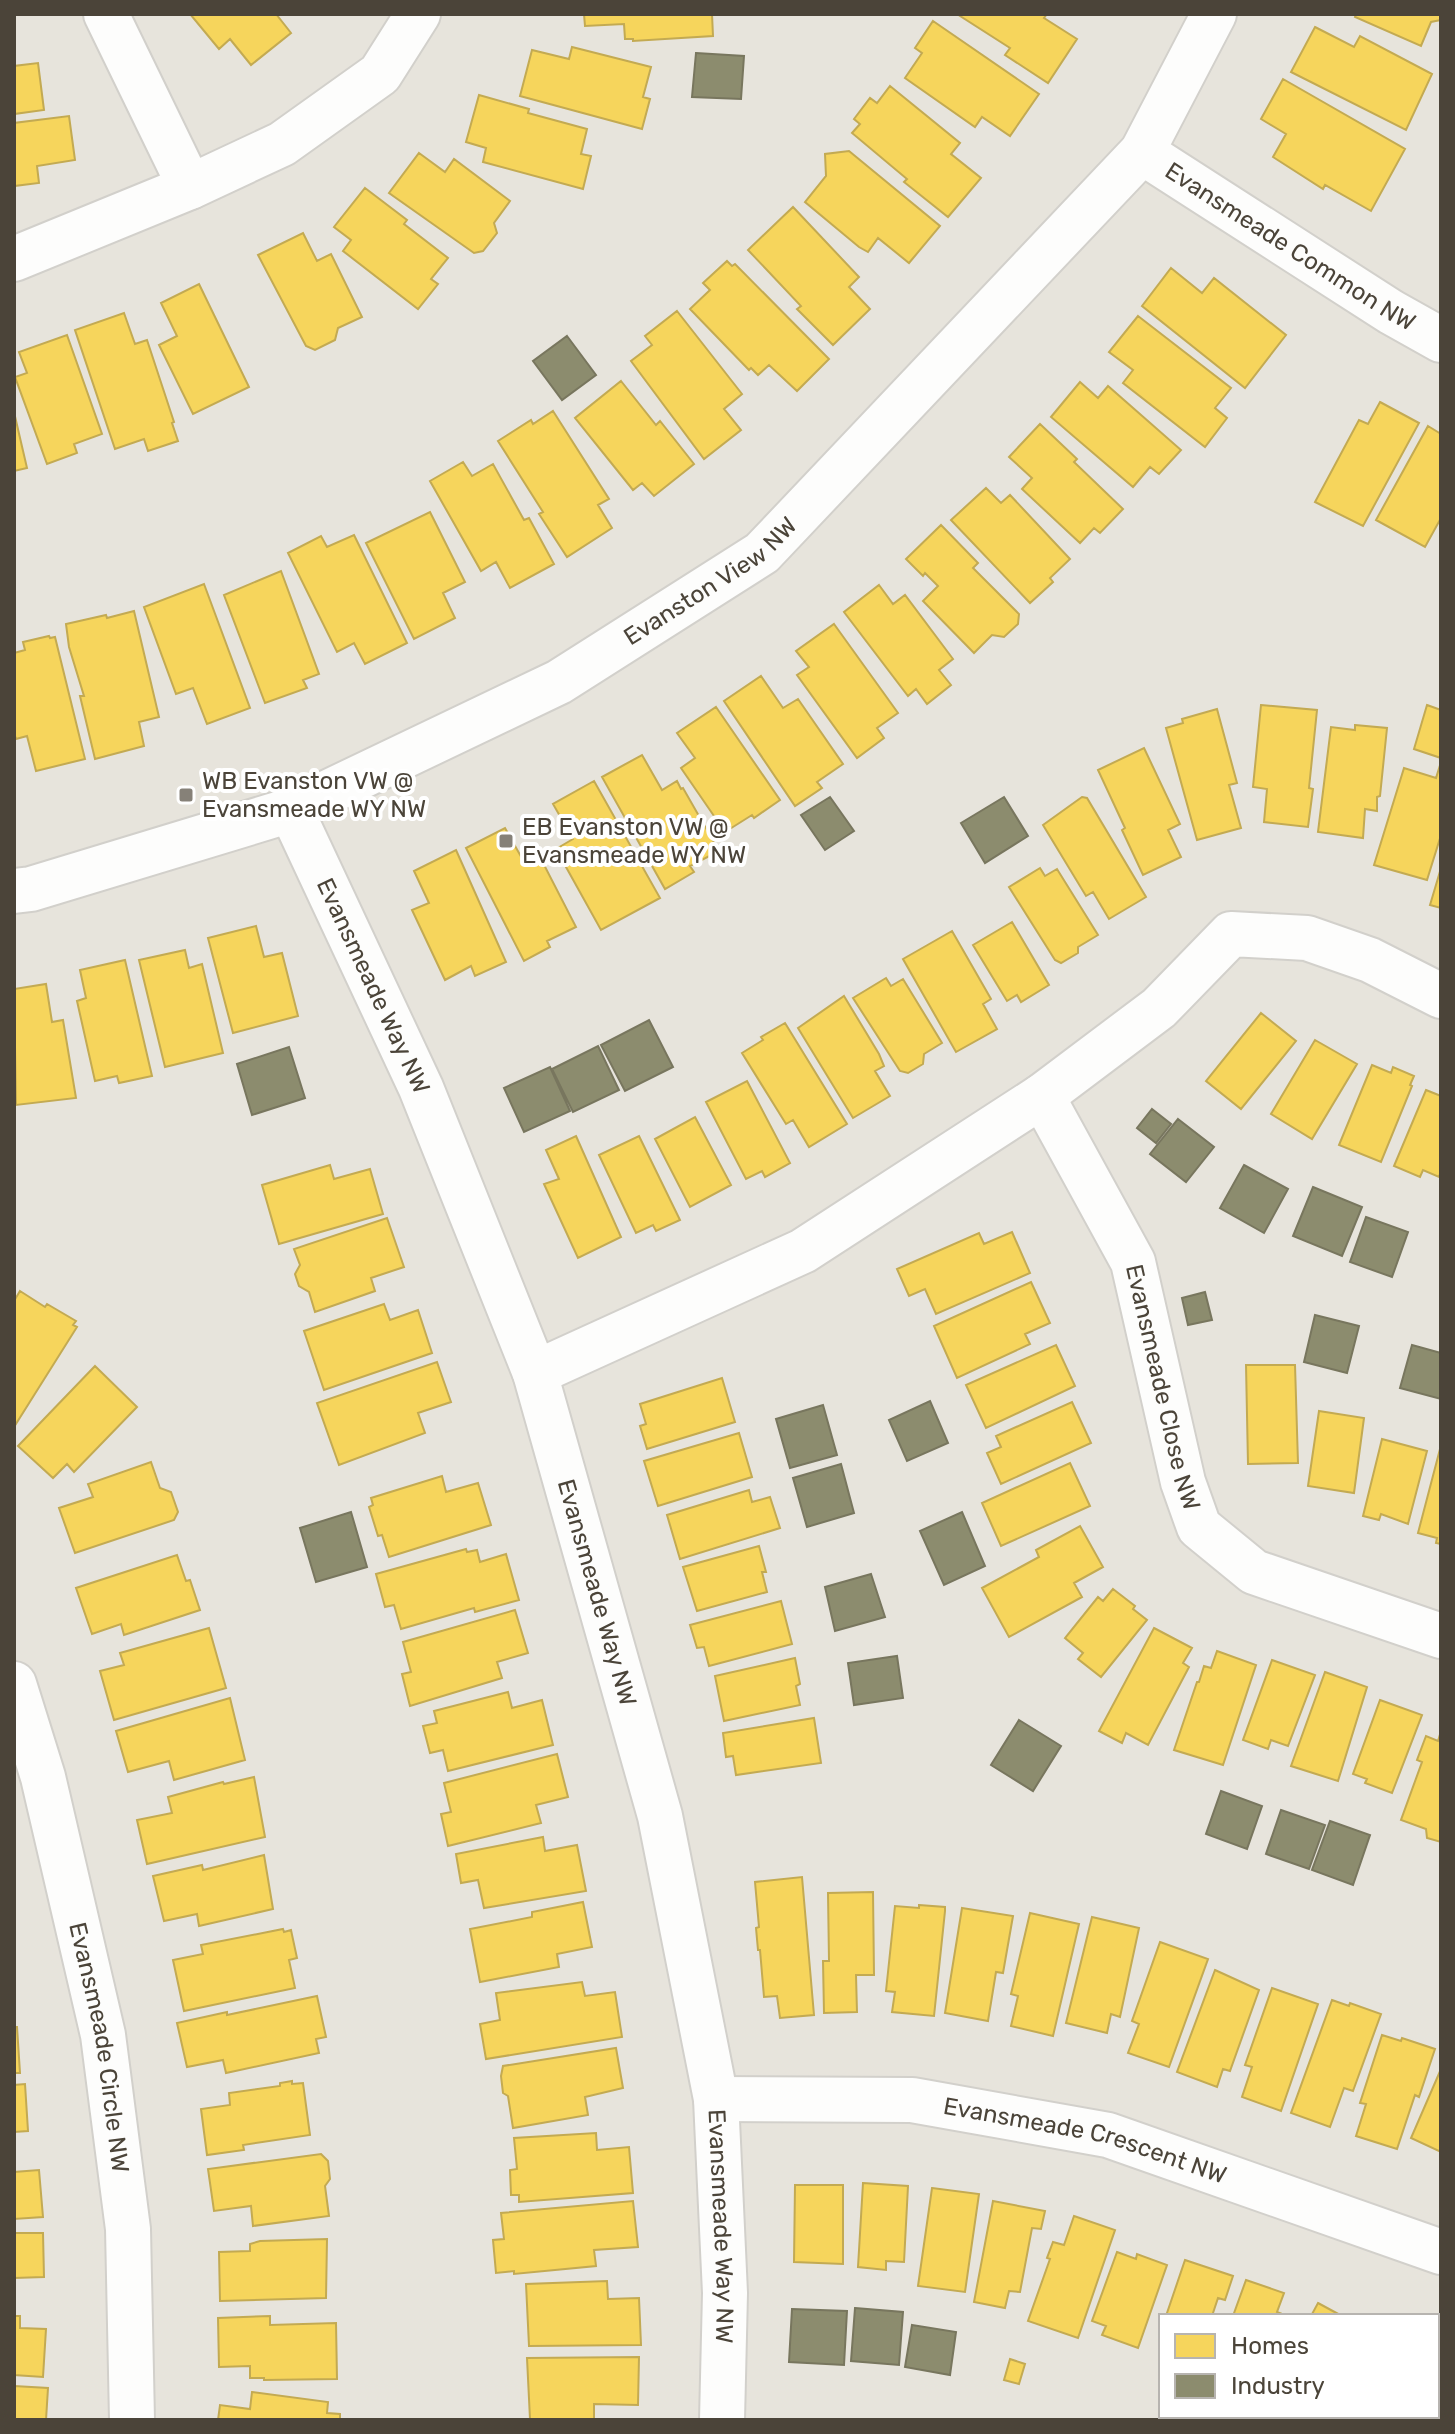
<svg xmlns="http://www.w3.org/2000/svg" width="1455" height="2434" font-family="Rubik,sans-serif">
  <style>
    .residential { fill: #e7e4dc; fill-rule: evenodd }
    .homes { fill: #f6d55c; stroke: #c3aa52; stroke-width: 2 }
    .industry { fill: #8c8c6e; stroke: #78765e; stroke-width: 2 }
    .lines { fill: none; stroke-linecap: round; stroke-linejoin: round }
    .minor-casing { stroke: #d2d0cb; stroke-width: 48 }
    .tertiary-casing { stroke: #d2d0cb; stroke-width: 48 }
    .minor { stroke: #fdfdfc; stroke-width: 44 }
    .tertiary { stroke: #fdfdfc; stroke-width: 44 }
    .poi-dot { fill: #868178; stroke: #fff; stroke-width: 3 }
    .labels { text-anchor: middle; stroke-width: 8; stroke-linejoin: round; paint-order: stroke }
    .street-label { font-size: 24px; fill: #4b4439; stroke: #fff }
    .poi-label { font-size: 24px; fill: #4b4439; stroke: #fff; text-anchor: start }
  </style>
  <rect width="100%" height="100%" fill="#f4f2ee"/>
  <path class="residential" d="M14,14H1441V2420H14ZM1161,2316H1437V2416H1161Z"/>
  <path class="homes" d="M190,14H276L291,33L251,65L230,39L219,49Z
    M584,14H712L713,36L633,41V39H625L624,24L585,26Z
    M957,14H1047L1044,18L1077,39L1048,83L1005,55L1010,48Z
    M1356,14H1441V20L1431,22L1421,46L1355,17Z
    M933,21L1039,94L1010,136L982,117L975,127L905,78L922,53L915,48Z
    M1315,27L1354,47L1360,36L1432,74L1406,130L1291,72Z
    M572,47L651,67L643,97L650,99L642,129L520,96L532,50L569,59Z
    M38,63L44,110L14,114V66Z
    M1283,79L1405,149L1371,211L1325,185L1323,189L1273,157L1286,134L1261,119Z
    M890,86L960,143L951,154L981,178L948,217L904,182L907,179L852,133L860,124L854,119L870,98L877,103Z
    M479,95L529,109L528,113L587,129L581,154L591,156L583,189L483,162L486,148L466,142Z
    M69,116L75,160L37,166L39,183L14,186V123Z
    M849,151L940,226L909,263L878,238L868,252L859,247L805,202L826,176L825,154Z
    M419,153L445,172L454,159L510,201L494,223L497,233L483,251L474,253L389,193Z
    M365,188L407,220L404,224L448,258L431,279L438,284L418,309L343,251L351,240L334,227Z
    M793,207L859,277L849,287L870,309L833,345L797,309L801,306L748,250Z
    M303,233L317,261L331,254L362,317L338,328L335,340L315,350L306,346L258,255Z
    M727,261L732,266L735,264L829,359L797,391L769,365L758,375L751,368L749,370L690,309L710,290L703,283Z
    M1171,268L1202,293L1214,278L1286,335L1245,388L1142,306Z
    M199,284L249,387L193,414L159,345L177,336L161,303Z
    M677,311L742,394L724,409L741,430L704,459L631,361L652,345L645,336Z
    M124,313L135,344L147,340L174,422L172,423L178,441L148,451L144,439L115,449L75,330Z
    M1138,316L1231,388L1215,408L1227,418L1205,447L1123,383L1133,370L1109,352Z
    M67,335L102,434L74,444L77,453L47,464L15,377L27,373L19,352Z
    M621,381L656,425L660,421L694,464L654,496L642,483L633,490L575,418Z
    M1080,382L1098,398L1108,386L1181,450L1159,474L1150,467L1133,487L1051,417Z
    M1380,402L1419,423L1363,526L1315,502L1359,420L1368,424Z
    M553,411L609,499L598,505L612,528L567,557L539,514L543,512L498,441L531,420L533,424Z
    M14,412L27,468L14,471Z
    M1040,424L1077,459L1074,462L1123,509L1100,533L1094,528L1080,543L1022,489L1032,478L1009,457Z
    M1428,426L1441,434V518L1425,547L1376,520Z
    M463,462L472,476L493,464L524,520L529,518L554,564L510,588L496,562L481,571L430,481Z
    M986,488L1001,503L1010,495L1070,559L1050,578L1053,582L1030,603L951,520Z
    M430,512L465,582L443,593L455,618L414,639L366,543Z
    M941,525L978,563L973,568L1019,614L1018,624L1004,637L992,635L974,653L923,601L938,586L925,573L923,576L906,559Z
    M354,535L407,643L365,664L354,643L337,652L288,553L321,536L327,547Z
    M281,571L319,674L303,680L307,688L265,703L224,595Z
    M204,584L250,708L207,724L193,688L176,694L144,607Z
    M879,585L893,604L905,595L953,659L939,670L951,685L927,704L916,689L908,696L844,612Z
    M134,611L159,717L139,722L144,746L95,759L80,696H84L69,647L66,624L106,615L107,618Z
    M834,624L898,713L877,728L884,738L857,758L797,675L809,667L796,651Z
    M49,636L50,638L55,637L85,759L36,771L27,736L16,739L14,733V653L25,650L23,642Z
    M761,676L783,708L798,699L843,764L817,782L822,788L795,806L724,701Z
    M1261,705L1317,710L1309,788L1313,789L1308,827L1264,822L1267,789L1253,787Z
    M1427,705L1441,710V758L1414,749Z
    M716,707L780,800L754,818L752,815L725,832L681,768L695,758L677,733Z
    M1217,709L1237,783L1229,785L1241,828L1197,840L1166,728L1183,723L1182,719Z
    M1355,725L1387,728L1380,796L1377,797V811L1365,809L1363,838L1318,832L1331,727L1355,730Z
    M1144,748L1180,824L1168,830L1181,857L1143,875L1122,830L1125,828L1098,770Z
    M642,755L662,790L677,781L681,789L683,788L719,851L690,866L694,872L665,889L602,777Z
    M1441,762V835L1427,880L1374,865L1404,768L1436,778Z
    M594,781L660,898L601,930L556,849L573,839L553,804Z
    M1082,797L1087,798L1146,897L1109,919L1093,892L1086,896L1043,825Z
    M505,828L524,862L539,855L576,927L547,941L550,947L524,961L466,848Z
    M456,850L506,962L475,976L471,966L445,980L412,910L429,903L414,871Z
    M1040,868L1045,876L1057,869L1098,935L1078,947V953L1061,963L1055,960L1009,887Z
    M1441,868V908L1430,905Z
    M1012,922L1049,985L1021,1002L1017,995L1007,1001L973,945Z
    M256,926L264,957L282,953L298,1016L233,1033L208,938Z
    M952,931L991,999L983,1004L997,1029L956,1052L903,959Z
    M185,950L189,968L202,964L223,1053L165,1067L139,960Z
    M125,960L152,1076L119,1083L117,1076L95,1081L77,1001L86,998L80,970Z
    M886,978L891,986L903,979L942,1043L924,1054L923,1064L908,1073L900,1071L853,998Z
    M46,984L52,1022L63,1020L76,1098L16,1105L14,989Z
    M844,996L879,1054L884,1066L875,1071L890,1096L853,1118L798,1028Z
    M1261,1013L1296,1041L1241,1109L1206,1081Z
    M785,1023L847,1124L809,1147L793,1120L786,1124L742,1053L763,1040L761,1037Z
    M1315,1040L1357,1064L1312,1139L1271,1114Z
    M1372,1065L1391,1073L1393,1067L1414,1076L1410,1085L1412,1086L1381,1162L1339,1145Z
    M747,1081L790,1163L765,1177L762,1171L746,1179L706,1102Z
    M1426,1090L1441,1096V1171L1439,1177L1423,1170L1420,1177L1394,1166Z
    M695,1117L731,1185L690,1207L655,1139Z
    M576,1136L621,1237L578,1258L544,1184L559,1179L546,1150Z
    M639,1136L680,1220L656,1231L653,1225L636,1233L599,1155Z
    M330,1165L334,1179L370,1169L383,1214L279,1244L262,1185Z
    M387,1218L404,1267L371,1278L375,1291L315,1312L309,1292L299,1286L295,1274L300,1265L294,1249Z
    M1012,1232L1030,1273L936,1314L925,1289L909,1296L897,1269L979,1233L984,1244Z
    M1031,1282L1050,1323L1025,1334L1030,1344L957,1378L934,1326Z
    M20,1291L45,1307L47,1304L76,1321L73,1325L77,1327L14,1427V1301Z
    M384,1304L390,1320L418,1310L432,1353L324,1390L304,1331Z
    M1056,1345L1075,1386L986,1428L966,1385Z
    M437,1362L451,1402L418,1413L425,1433L339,1465L317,1403Z
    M1246,1365H1295L1298,1463L1248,1464Z
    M95,1366L137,1407L74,1472L67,1464L53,1478L18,1446Z
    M722,1378L735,1422L647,1449L640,1426L646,1424L640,1404Z
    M1072,1402L1091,1443L1001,1484L987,1453L1001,1447L996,1436Z
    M1319,1411L1364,1418L1354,1493L1308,1486Z
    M739,1433L752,1477L658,1506L644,1461Z
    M1382,1439L1427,1451L1408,1524L1381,1514L1379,1520L1363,1516Z
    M1440,1449H1441V1544L1436,1543L1437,1538L1418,1533Z
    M151,1462L160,1488L171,1492L178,1512L174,1520L75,1553L59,1508L93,1497L88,1484Z
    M1070,1463L1090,1506L1001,1546L982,1503Z
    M442,1476L446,1492L478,1483L491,1525L389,1557L382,1535L378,1536L369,1507L373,1505L371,1498Z
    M749,1490L752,1502L770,1497L780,1528L680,1559L667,1515Z
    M1080,1526L1103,1567L1074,1583L1082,1597L1009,1637L982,1588L1039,1557L1036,1550Z
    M759,1546L766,1572H762L767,1592L697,1611L683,1567Z
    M466,1549L467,1552L477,1550L480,1562L506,1554L519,1600L475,1612L474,1608L401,1629L394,1605L385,1607L376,1574Z
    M177,1555L186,1581L190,1580L200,1610L124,1635L121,1624L92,1634L76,1588Z
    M1113,1589L1135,1606L1133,1609L1147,1620L1101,1677L1078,1659L1083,1653L1065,1638L1098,1597L1103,1601Z
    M781,1601L792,1644L709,1666L704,1647L697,1648L690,1625Z
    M515,1610L528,1653L497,1662L502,1678L410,1706L402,1674L411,1672L403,1642Z
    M209,1628L226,1688L114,1720L100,1671L124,1665L120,1653Z
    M1154,1628L1192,1648L1183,1663L1189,1667L1148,1745L1126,1733L1122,1743L1099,1731Z
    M1217,1651L1256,1665L1223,1765L1174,1750L1197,1682H1199L1204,1666L1211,1668Z
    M795,1658L800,1684L796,1686L800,1705L724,1721L715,1676Z
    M1272,1660L1315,1675L1288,1746L1271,1740L1268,1749L1243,1740Z
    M1325,1672L1367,1687L1338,1781L1291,1766Z
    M508,1692L512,1708L542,1700L553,1745L448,1771L443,1750L430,1753L423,1726L437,1723L434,1711Z
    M230,1698L245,1760L174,1780L169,1761L128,1772L116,1731Z
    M1380,1700L1422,1715L1392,1793L1365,1783L1367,1779L1353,1774Z
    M814,1718L821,1763L736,1775L733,1756L726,1757L723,1733Z
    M1441,1731V1842L1427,1838L1426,1829L1401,1820L1422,1762L1417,1760L1426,1736L1438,1741Z
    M557,1754L568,1797L536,1805L541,1823L448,1846L441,1814L451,1812L444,1783Z
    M254,1777L265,1837L147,1864L137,1820L172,1813L168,1797L223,1782L224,1784Z
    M543,1837L545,1851L577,1845L586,1891L484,1908L478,1880L461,1883L456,1854Z
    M264,1855L273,1909L199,1926L197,1914L164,1921L153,1876L202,1865L203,1870Z
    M802,1877L814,2015L780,2018L777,1996L764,1997L760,1950H758L756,1928L759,1927L755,1882Z
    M873,1892L874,1975H856L857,2012L824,2013L823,1961H829L828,1893Z
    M583,1902L592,1947L557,1954L559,1967L480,1982L470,1929L532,1917V1912Z
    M919,1905L945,1907V1911L934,2016L892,2012L895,1992L886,1991L895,1906L919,1908Z
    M962,1908L1013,1916L1003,1973L996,1972L988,2021L945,2013Z
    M1030,1913L1079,1924L1053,2036L1011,2026L1018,1996L1011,1994Z
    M1092,1917L1139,1928L1120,2017L1111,2014L1107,2033L1066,2023Z
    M283,1929L284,1932L291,1930L297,1958L289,1960L295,1988L184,2011L173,1960L203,1954L201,1945Z
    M1160,1942L1208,1959L1169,2067L1128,2053L1139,2024L1132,2021Z
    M1215,1970L1259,1990L1230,2071L1223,2069L1217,2087L1177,2072Z
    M582,1982L585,1996L615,1992L622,2037L486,2059L480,2024L500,2020L496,1993Z
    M1272,1988L1318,2004L1281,2111L1242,2097L1252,2067L1245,2065Z
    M317,1996L326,2037L316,2039L319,2053L226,2073L223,2060L187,2067L177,2023L227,2012V2015Z
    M1332,2000L1349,2006L1350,2003L1381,2014L1353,2091L1344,2088L1330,2127L1291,2113Z
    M14,2027H17L20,2073H14Z
    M1382,2035L1401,2041L1402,2038L1435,2049L1419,2097L1415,2095L1397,2149L1356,2136L1366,2104L1360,2103Z
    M616,2048L623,2088L585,2097L588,2115L513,2128L508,2096L503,2093L501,2076L503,2066Z
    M1441,2069V2152L1411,2138Z
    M292,2081V2084L303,2083L310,2135L243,2145L244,2150L207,2155L201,2109L230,2105L229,2093L280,2086V2083Z
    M25,2084L28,2131L14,2132V2085Z
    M596,2133L597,2150L629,2147L633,2193L519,2202V2195H511L510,2170L517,2169L514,2138Z
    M321,2154L328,2161L330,2179L325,2186L329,2216L253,2226L251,2206L214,2211L208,2169Z
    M39,2170L43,2217L14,2219V2172Z
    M863,2183L908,2186L904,2262L886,2261V2270L858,2267Z
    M795,2185H843V2264L794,2262Z
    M932,2188L979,2194L965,2292L918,2286Z
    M633,2201L638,2247L594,2250L596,2266L514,2274V2271L496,2273L493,2240L504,2239L501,2213Z
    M993,2201L1045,2211L1041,2229L1032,2228L1020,2292L1009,2291L1005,2308L974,2302Z
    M1074,2216L1115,2230L1078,2338L1028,2321L1050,2259L1047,2258L1053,2242L1064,2245Z
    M14,2233H43L44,2277L14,2278Z
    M327,2239L326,2298L220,2301L219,2252L250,2251V2244L260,2241Z
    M1117,2252L1136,2259L1137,2254L1167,2265L1138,2348L1102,2335L1106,2326L1092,2321Z
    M1185,2260L1233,2276L1225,2300L1218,2298L1212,2316H1166Z
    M1246,2280L1284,2293L1277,2312L1287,2316H1233Z
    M607,2281L608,2299L639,2298L641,2345L529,2346L526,2284Z
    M1318,2303L1342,2316H1311Z
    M14,2316H20V2328L46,2329L43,2377L14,2375Z
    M270,2316V2325L336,2323L337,2379L264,2380V2378H250V2366L219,2367L218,2318Z
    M639,2357L638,2405L594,2404V2419H530L527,2358Z
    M1010,2359L1025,2364L1019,2384L1004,2380Z
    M14,2386L48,2388L46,2420H14Z
    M252,2392L328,2402L327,2413L340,2414V2420H218L220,2405L250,2409Z
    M1260,2416H1323L1321,2420H1258Z"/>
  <path class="industry" d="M696,53L744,56L741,99L692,97Z
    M567,336L596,375L562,400L533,361Z
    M830,797L854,831L825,850L801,815Z
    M1004,797L1028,836L985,863L961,823Z
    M649,1020L673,1067L625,1091L601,1045Z
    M598,1046L619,1090L573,1112L552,1069Z
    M289,1047L305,1098L252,1115L237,1064Z
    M550,1067L570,1111L524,1132L504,1088Z
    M1152,1109L1171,1124L1156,1143L1137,1128Z
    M1178,1119L1214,1147L1186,1182L1150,1154Z
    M1244,1165L1288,1189L1264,1233L1220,1208Z
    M1313,1187L1362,1207L1342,1256L1293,1236Z
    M1366,1217L1408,1232L1392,1277L1350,1262Z
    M1205,1292L1212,1320L1188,1325L1182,1298Z
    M1315,1315L1359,1326L1347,1373L1304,1362Z
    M1412,1345L1441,1353V1399L1400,1388Z
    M930,1401L948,1443L907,1461L889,1420Z
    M823,1405L837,1455L790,1468L776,1419Z
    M841,1464L854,1513L807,1527L793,1478Z
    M351,1512L367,1567L316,1582L300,1528Z
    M962,1512L985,1566L944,1585L920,1531Z
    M871,1574L885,1617L835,1631L825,1587Z
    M897,1656L903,1698L854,1705L848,1663Z
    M1019,1720L1061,1746L1033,1791L991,1765Z
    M1221,1791L1262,1806L1247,1849L1206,1834Z
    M1281,1810L1325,1825L1309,1869L1266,1854Z
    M1330,1821L1370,1835L1353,1885L1312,1870Z
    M855,2308L903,2312L899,2365L851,2361Z
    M792,2309L847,2311L844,2365L789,2362Z
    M912,2325L956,2332L950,2375L905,2367Z"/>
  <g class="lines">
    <defs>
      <g id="minor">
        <path d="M106,14L190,187"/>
        <path id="s1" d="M1142,152L1391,312L1441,340"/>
        <path d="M14,259L190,187L282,144L380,74L418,14"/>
        <path id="s2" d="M291,810L421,1088L535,1373L660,1816L716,2099L725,2293L722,2420"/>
        <path id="s3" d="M1042,1096L1133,1262L1183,1482L1199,1527L1254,1572L1441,1636"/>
        <path d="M535,1373L803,1251L1042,1096L1159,1008L1231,934L1307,938L1370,960L1441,996"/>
        <path id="s4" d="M14,1684L43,1777L103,2035L128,2229L132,2420"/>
        <path id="s5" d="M716,2099L912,2100L1108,2135L1441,2252"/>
        <path d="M1437,2366L1441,2360"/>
        <path d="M1400,2420L1403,2416"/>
      </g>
      <g id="tertiary">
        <path id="s6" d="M14,891L31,889L291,810L559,682L762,553L1142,152L1214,14"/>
      </g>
    </defs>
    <use href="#minor" class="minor-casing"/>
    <use href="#tertiary" class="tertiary-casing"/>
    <use href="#minor" class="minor"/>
    <use href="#tertiary" class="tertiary"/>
  </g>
  <g class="poi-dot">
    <rect x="178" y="787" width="16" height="16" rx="4"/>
    <rect x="498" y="833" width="16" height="16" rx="4"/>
  </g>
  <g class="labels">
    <g class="street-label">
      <text dy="8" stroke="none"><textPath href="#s1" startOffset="176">Evansmeade Common NW</textPath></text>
      <text dy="8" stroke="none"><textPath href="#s6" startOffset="768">Evanston View NW</textPath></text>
      <text dy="8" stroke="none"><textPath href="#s2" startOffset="194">Evansmeade Way NW</textPath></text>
      <text dy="8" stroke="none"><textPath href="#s3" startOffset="318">Evansmeade Close NW</textPath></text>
      <text dy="8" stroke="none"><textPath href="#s2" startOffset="842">Evansmeade Way NW</textPath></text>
      <text dy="8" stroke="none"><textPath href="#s4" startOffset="374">Evansmeade Circle NW</textPath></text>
      <text dy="8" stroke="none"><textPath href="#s5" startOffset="374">Evansmeade Crescent NW</textPath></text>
      <text dy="8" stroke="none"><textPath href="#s2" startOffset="1490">Evansmeade Way NW</textPath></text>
    </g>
    <g class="poi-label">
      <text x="202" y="789">WB Evanston VW @<tspan x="202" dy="28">Evansmeade WY NW</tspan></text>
      <text x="522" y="835">EB Evanston VW @<tspan x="522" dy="28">Evansmeade WY NW</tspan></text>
    </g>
  </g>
  <rect width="1455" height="2434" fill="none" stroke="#4b4439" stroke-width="32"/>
  <rect x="1159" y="2314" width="280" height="104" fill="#ffffff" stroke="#b7b4b0" stroke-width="2"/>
  <rect x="1175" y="2334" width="40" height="24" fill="#f6d55c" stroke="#b7b4b0" stroke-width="2"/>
  <text x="1231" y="2354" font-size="24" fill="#4b4439">Homes</text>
  <rect x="1175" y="2374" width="40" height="24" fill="#8c8c6e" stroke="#b7b4b0" stroke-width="2"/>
  <text x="1231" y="2394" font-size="24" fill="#4b4439">Industry</text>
</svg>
